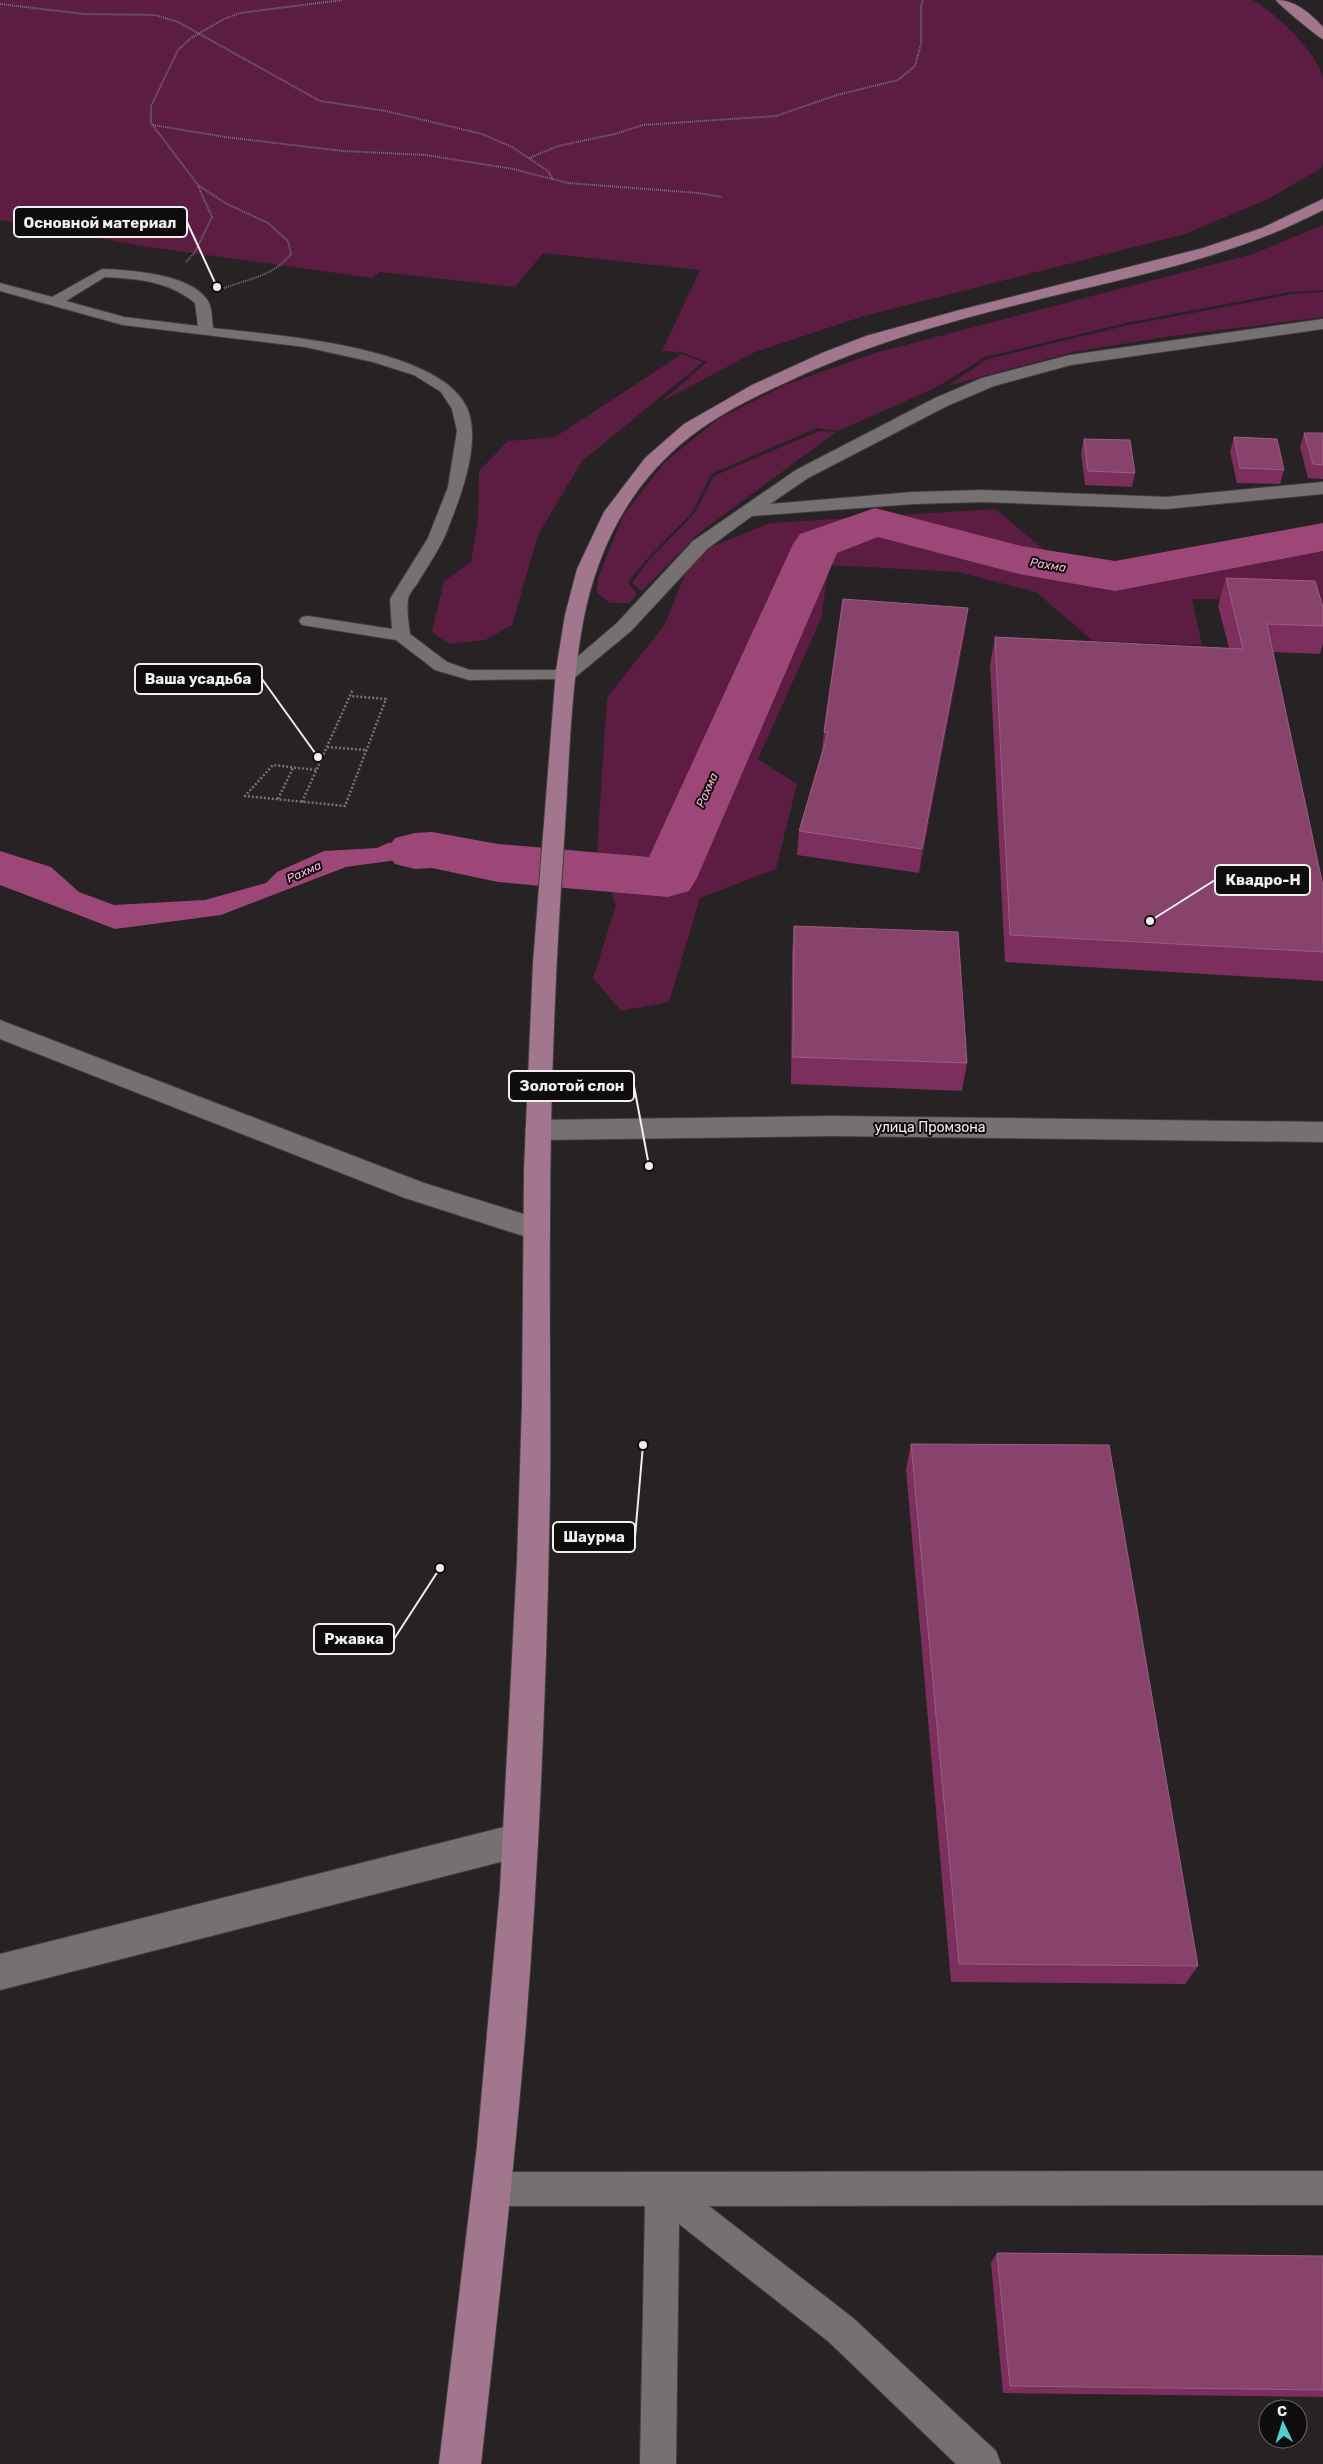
<svg xmlns="http://www.w3.org/2000/svg" width="1323" height="2464" font-family="Rubik,sans-serif">
  <style>
    .green { fill: #5d1d43 }
    .water { fill: #9c4777 }
    .lines { fill: none; stroke-linecap: round; stroke-linejoin: round }
    .river { fill: #9c4777; fill-rule: evenodd }
    .service-casing { stroke: #423e3f; stroke-width: 2 }
    .minor-casing { stroke: #423e3f; stroke-width: 2 }
    .tertiary-casing { stroke: #423e3f; stroke-width: 2 }
    .primary-casing { stroke: #423e3f; stroke-width: 2 }
    .path-far1 { stroke: #767273; stroke-width: 2; stroke-dasharray: 1 1; stroke-linecap: butt }
    .path { stroke: #767273; stroke-width: 2.5; stroke-dasharray: 2 2; stroke-linecap: butt }
    .service { fill: #767073; fill-rule: evenodd }
    .minor { fill: #767073; fill-rule: evenodd }
    .tertiary { fill: #767073; fill-rule: evenodd }
    .primary { fill: #a2778d; fill-rule: evenodd }
    .wall { fill: #7c2e5d }
    .shaded-wall { fill: #552140 }
    .building { fill: #88436d; stroke: #995e81 }
    .labels { text-anchor: middle; stroke-width: 4; stroke-linejoin: round; paint-order: stroke }
    .far-water-label { font-size: 12px; font-style: italic; fill: #fbb3d8; stroke: #0e0c0d }
    .street-label { font-size: 14px; fill: #f1eeef; stroke: #0e0c0d }
    .leader { fill: none; stroke: #f1eeef; stroke-width: 2 }
    .callout-dot { fill: #f1eeef; stroke: #0e0c0d; stroke-width: 2 }
    .callout { fill: #0e0c0d; stroke: #f1eeef; stroke-width: 2 }
    .callout-label { font-size: 15px; text-anchor: middle; font-weight: bold; fill: #f1eeef }
  </style>
  <rect width="100%" height="100%" fill="#272224"/>
  <path class="green" d="M0,0H1253C1274,12 1320,54 1323,79C1323,106 1323,136 1323,163L1320,169L1266,200L1185,234L864,316L755,352L661,402L707,362L681,352L662,351L700,270L543,253L515,287L380,272L372,278L142,246L0,220Z
    M1323,225V290L1289,292L1126,323L985,357L935,388L838,431L817,428L711,474L692,513L647,559L628,582L637,594L629,603H610L597,593L598,578L623,516L665,462L718,419L785,385L875,353L1253,254Z
    M1323,292V317L1165,337L1073,352L947,386L988,359L1129,325L1293,294Z
    M682,354L703,362L582,461L538,535L512,625L485,640L449,644L432,632L444,581L471,562L478,519L479,471L508,441L555,437Z
    M819,431L836,432L699,533L642,591L632,583L650,559L694,514L714,476Z
    M995,509L1078,578L1229,541L1306,535L1323,529V646L1298,600L1192,599L1202,645L1093,641L1036,592L958,572L829,565L821,619L758,759L797,784L776,869L700,898L669,1002L621,1011L593,978L616,906L597,850L607,698L665,624L693,554L771,523Z"/>
  <path class="water" d="M444,841L485,853L509,854L507,873L419,857L346,867L221,915L115,929L0,885V851L51,867L79,892L114,905L205,900L266,883L277,872L324,851L377,848L388,843Z"/>
  <g class="lines">
    <path class="river" d="M875,508L1021,546L1115,561L1323,523V551L1115,591L1019,574L878,537L837,553L697,878L689,891L668,897L498,882L432,868L415,869L395,864L386,851L395,838L415,833L432,832L498,844L649,857L793,544L800,534Z"/>
    <defs>
      <path id="service" d="M102,269C130,270 192,274 208,301C212,307 212,320 213,328C273,335 443,346 468,410C481,445 460,498 447,531C440,549 427,567 417,584C414,588 408,595 408,600C406,610 409,624 410,634L447,662L470,670H566L572,671L575,675L572,679L469,680L435,670L396,640L302,625L299,621L302,617L308,616L392,629L390,599L428,538L448,487L457,431L452,409L441,392L414,375L373,362L305,347L123,325L0,291V283L52,297ZM105,277C138,279 169,281 195,303L198,326L124,317L66,301Z
        M1323,2171V2205L709,2206L853,2318L996,2451L1001,2464H956L829,2342L679,2224L676,2464H640L645,2206H491L479,2201L474,2189L479,2177L491,2172Z"/>
      <path id="minor" d="M1323,319V329L1071,365L994,386L947,406L808,478L770,504L913,492L982,490L1166,497L1323,482V494L1166,509L982,502L913,504L752,516L707,549L631,631L573,679L566,681L559,679L556,675L617,623L693,541L796,470L935,398L982,378L1070,355Z
        M832,1116L1323,1122V1142L832,1136L538,1140L529,1137L525,1130L529,1123L538,1120Z
        M520,1823L532,1828L537,1840L532,1852L520,1857L0,1990V1954Z"/>
      <path id="tertiary" d="M0,1020L424,1183L546,1221L550,1229L546,1237L536,1240L405,1198L0,1039Z"/>
      <path id="primary" d="M1276,0C1295,0 1310,13 1323,27V39C1319,38 1279,5 1276,0Z
        M1323,199V210C1237,255 1142,275 1048,297C958,319 871,342 787,382C745,401 703,422 670,454C622,499 595,559 583,622C570,694 569,769 564,842C555,970 550,1099 550,1227C549,1314 551,1402 550,1489C547,1668 540,1847 526,2025C514,2172 497,2318 481,2464H439L477,2146L500,1889L517,1561L522,1404L524,1170L533,963L556,670L565,615L577,569L604,512L645,458L684,424L752,385L822,353L866,336L956,311L1203,248L1262,228Z"/>
    </defs>
    <use href="#service" class="service-casing"/>
    <use href="#minor" class="minor-casing"/>
    <use href="#tertiary" class="tertiary-casing"/>
    <use href="#primary" class="primary-casing"/>
    <path class="path-far1" d="M0,4L84,14L155,15L178,22L320,101L386,111L482,134L512,147L548,171L553,179
      M153,125L225,137L343,151L426,155L513,169L568,183L699,193L722,197
      M529,158L558,146L615,134L643,125L776,116L837,95L898,80L915,66L921,44V6L923,0
      M186,262L195,252L212,217L198,186
      M224,288C249,279 273,276 291,254L288,241L268,223L225,203L198,185L151,123V106L178,50L191,38L224,19L240,13L342,0"/>
    <path class="path" d="M327,747L366,750
      M316,770L273,765L245,796L345,806L386,699L350,696
      M278,799L293,768
      M302,802L353,689"/>
    <use href="#service" class="service"/>
    <use href="#minor" class="minor"/>
    <use href="#tertiary" class="tertiary"/>
    <use href="#primary" class="primary"/>
  </g>
  <path class="wall" d="M1304,433H1323V479L1308,478L1300,447Z
    M1234,437L1284,470L1280,484L1237,483L1230,452Z
    M1084,439L1135,473L1132,487L1085,485L1081,453Z
    M1226,578L1323,607V644L1320,654L1273,652L1323,886V981L1005,962L990,665L995,637L1229,648L1218,606Z
    M968,608L965,632L919,873L797,855L799,831L822,753L824,732Z
    M794,926L967,1063L962,1091L791,1084L792,954Z
    M911,1444L1198,1966L1185,1984L951,1982L906,1469Z
    M997,2253L1323,2256V2397L1003,2393L991,2263Z"/>
  <path class="shaded-wall" d="M968,608L965,632L919,873L922,849Z"/>
  <path class="building" d="M1304,433H1323V465L1313,464Z
    M1234,437L1277,439L1284,470L1240,468Z
    M1084,439L1130,440L1135,473L1088,471Z
    M1226,578L1315,581L1323,607V626L1267,624L1323,886V952L1010,935L995,637L1243,649Z
    M843,599L968,608L922,849L799,831L828,733L824,732Z
    M794,926L958,932L967,1063L793,1057Z
    M911,1444L1109,1445L1198,1966L959,1964Z
    M997,2253L1323,2256V2390L1010,2386Z"/>
  <g class="labels">
    <g class="far-water-label">
      <text transform="translate(1048 565) rotate(9)" y="4">Рахма</text>
      <text transform="translate(707 790) rotate(-66)" y="4">Рахма</text>
      <text transform="translate(304 872) rotate(-24)" y="4">Рахма</text>
    </g>
    <g class="street-label">
      <text x="930" y="1132">улица Промзона</text>
    </g>
  </g>
  <path class="leader" d="M217 287L187 222M318 757L262 679M1150 921L1215 880M649 1166L634 1086M643 1445L635 1537M440 1568L394 1639"/>
  <g class="callout-dot">
    <circle cx="217" cy="287" r="5"/>
    <circle cx="318" cy="757" r="5"/>
    <circle cx="1150" cy="921" r="5"/>
    <circle cx="649" cy="1166" r="5"/>
    <circle cx="643" cy="1445" r="5"/>
    <circle cx="440" cy="1568" r="5"/>
  </g>
  <g class="callout">
    <rect x="14" y="207" width="173" height="30" rx="5"/>
    <rect x="135" y="664" width="127" height="30" rx="5"/>
    <rect x="1215" y="865" width="95" height="30" rx="5"/>
    <rect x="509" y="1071" width="125" height="30" rx="5"/>
    <rect x="553" y="1522" width="82" height="30" rx="5"/>
    <rect x="314" y="1624" width="80" height="30" rx="5"/>
  </g>
  <g class="callout-label">
    <text x="100" y="228">Основной материал</text>
    <text x="198" y="684">Ваша усадьба</text>
    <text x="1263" y="885">Квадро-Н</text>
    <text x="572" y="1091">Золотой слон</text>
    <text x="594" y="1542">Шаурма</text>
    <text x="354" y="1644">Ржавка</text>
  </g>
  <g transform="translate(1283 2424) rotate(356)"><circle r="24" fill="#0e0c0d" stroke="#696667"/>
  <path d="M0-4L9 19L0 12L-9 19Z" fill="#52cdd0"/>
  <text y="-8" font-size="14" font-weight="bold" text-anchor="middle" fill="#f1eeef">С</text>
  </g>
</svg>
